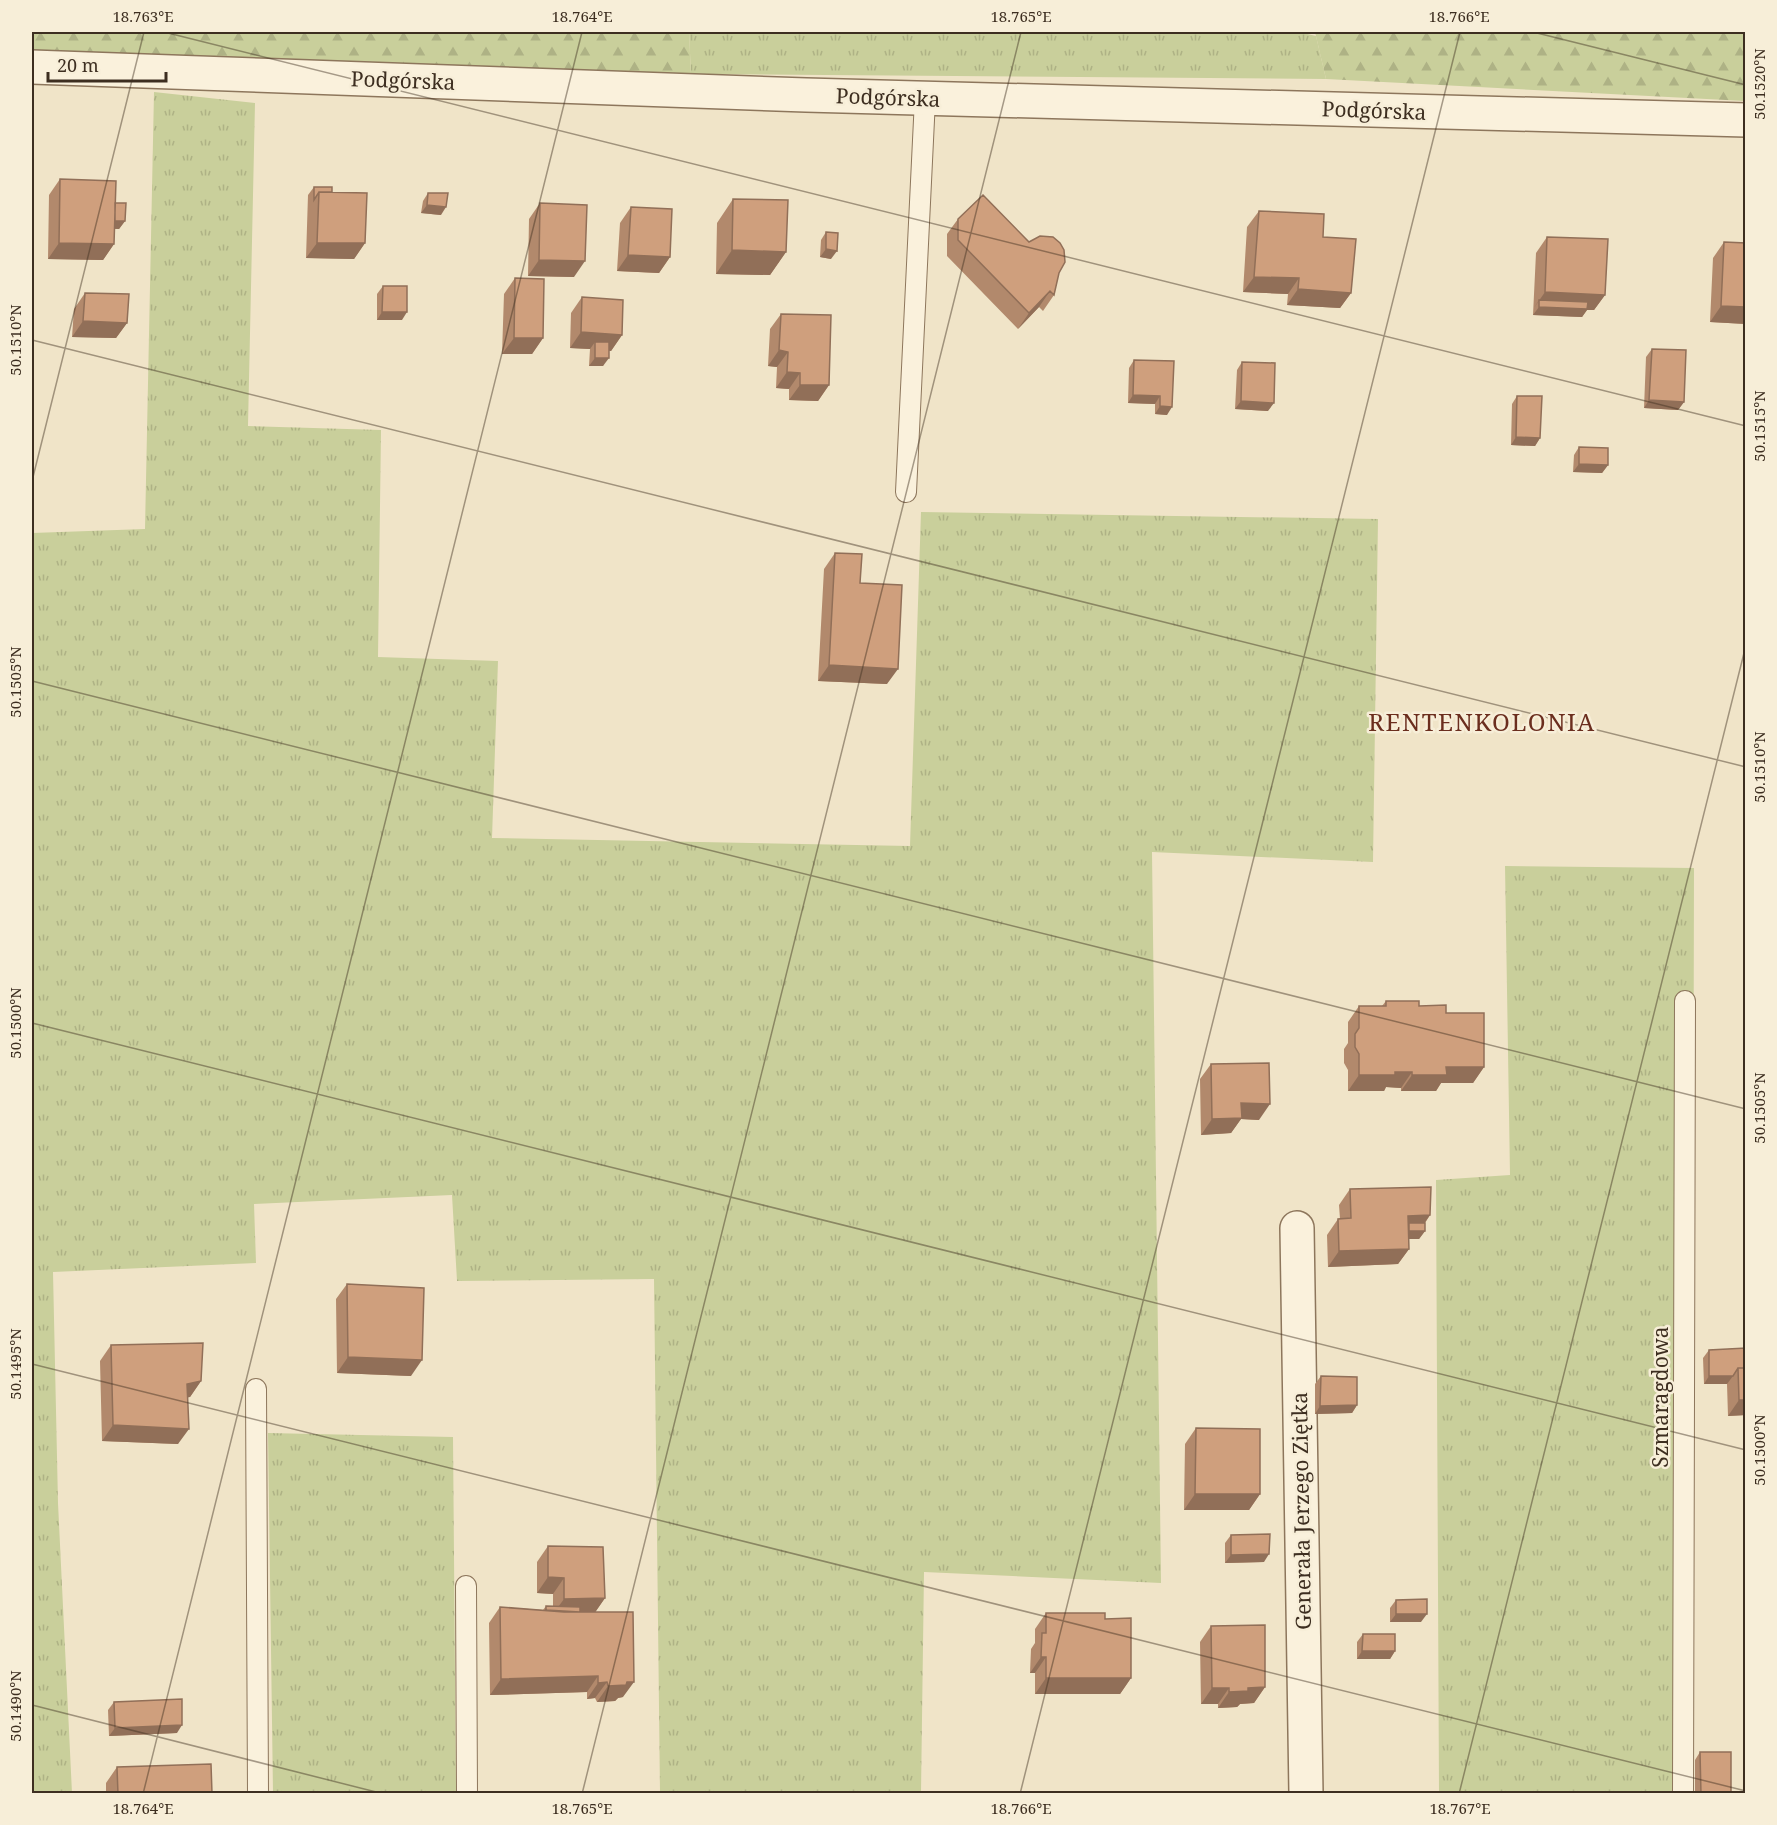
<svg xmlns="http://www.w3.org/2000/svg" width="1777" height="1825" font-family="'Noto Serif',serif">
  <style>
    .grass { fill: url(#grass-tufts) }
    .forest { fill: url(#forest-firs) }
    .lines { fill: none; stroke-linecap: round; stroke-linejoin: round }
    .lane-casing { stroke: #8d765c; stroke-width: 22 }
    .street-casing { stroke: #8d765c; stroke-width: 36 }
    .lane { stroke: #faf1dc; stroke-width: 20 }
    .street { stroke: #faf1dc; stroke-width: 33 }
    .wall { fill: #b2896c }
    .shaded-wall { fill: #916f58 }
    .building { fill: #cf9f7d; stroke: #916f58; stroke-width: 1.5 }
    .ticks { fill: none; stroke: #3d2e20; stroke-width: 1.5; stroke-opacity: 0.45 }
    .labels { text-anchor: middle; stroke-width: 5; stroke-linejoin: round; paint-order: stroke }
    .street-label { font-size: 21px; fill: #3d2e20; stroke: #f7eed8 }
    .quarter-label { font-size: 24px; letter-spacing: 1.5px; fill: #6b2e1e; stroke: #f7eed8 }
    .neatline { fill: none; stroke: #3d2e20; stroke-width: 2 }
    .ticks-label { font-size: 15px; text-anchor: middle; fill: #3d2e20 }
  </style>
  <defs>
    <pattern id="grass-tufts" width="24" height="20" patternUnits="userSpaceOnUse" patternTransform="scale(1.5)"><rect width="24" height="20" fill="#c9cf9b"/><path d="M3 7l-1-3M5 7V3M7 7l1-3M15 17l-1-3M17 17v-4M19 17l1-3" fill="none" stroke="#aeb285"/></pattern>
    <pattern id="forest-firs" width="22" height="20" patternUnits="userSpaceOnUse" patternTransform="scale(1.5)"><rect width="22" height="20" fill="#c9cf9b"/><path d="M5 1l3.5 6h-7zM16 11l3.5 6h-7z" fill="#aeb285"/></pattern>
  </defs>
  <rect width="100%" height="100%" fill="#f0e4c8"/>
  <path class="grass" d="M689,32H1299L1316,36L1326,79L691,74Z
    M154,92L255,103L248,426L381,430L378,657L498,661L492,838L910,846L921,512L1378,519L1373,862L1152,852L1161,1583L924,1572L921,1793H660L654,1279L457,1281L452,1195L254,1204L256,1263L53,1272L58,1503L72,1793H32V533L145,529Z
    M1505,866L1694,868L1692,1793H1439L1436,1180L1510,1175Z
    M268,1433L453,1437L456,1793H273Z"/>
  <path class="forest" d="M32,32H689L691,74L32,52Z
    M1315,32H1745V101L1326,79Z"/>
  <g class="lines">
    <defs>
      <path id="lane" d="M906,492L925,99
        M256,1389L258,1794
        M466,1586L467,1794
        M1683,1794L1685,1001"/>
      <path id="street" d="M32,67L806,95L1746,120
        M1297,1228L1306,1794"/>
    </defs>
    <use href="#lane" class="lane-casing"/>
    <use href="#street" class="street-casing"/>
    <use href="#lane" class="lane"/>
    <use href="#street" class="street"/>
  </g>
  <path class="wall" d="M60,179L115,203L125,221L119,229H114V244L103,260L48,259L49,195Z
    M314,187L332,192L365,243L354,259L306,258L308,195Z
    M428,193L441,215L421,213L423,201Z
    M733,199L786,252L770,275L716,274L717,223Z
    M540,203L574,277L528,276L529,219Z
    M631,207L670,257L659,273L617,271L620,223Z
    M1259,211L1323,237L1351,293L1340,308L1287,305L1288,294L1243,292L1247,227Z
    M958,219L1059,273L1054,295L1043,311L1039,307L1018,329L947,256V234Z
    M826,232L831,259L820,257L821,240Z
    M1547,237L1605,295L1594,310H1587L1582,317L1533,315L1536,253Z
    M1724,242L1746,243V324L1710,322L1713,258Z
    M515,278L543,338L532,354H502L504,294Z
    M383,286L402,320H377V294Z
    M85,293L127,323L116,338L72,337L74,309Z
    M582,297L622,335L611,351L609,350L603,366H589L590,349L570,348L571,313Z
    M781,314L829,385L818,401L789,400V389L776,388L777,367L768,366L770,329Z
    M1652,349L1684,402L1678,410L1644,408L1646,357Z
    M1134,360L1174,361L1167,415L1155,414V404L1128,403L1129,368Z
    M1242,362L1268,411L1235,409L1237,370Z
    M1517,396L1540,438L1535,446L1511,445L1512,404Z
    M1579,447L1608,465L1602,473L1573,472L1574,455Z
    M835,553L860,583L887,684L818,681L824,569Z
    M1386,1001L1419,1006L1446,1013L1484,1067L1473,1083H1441L1436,1091H1401V1088L1386,1087L1384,1091H1348V1070L1344,1063V1049L1348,1043V1022L1359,1006H1382Z
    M1211,1064L1259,1120L1241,1119L1231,1133L1201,1135L1200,1079Z
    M1350,1189L1430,1215L1425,1223V1231L1419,1239H1409V1249L1398,1264L1328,1267L1327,1235L1338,1219H1340L1339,1205Z
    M347,1284L411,1376L337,1373L336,1299Z
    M111,1345L201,1381L190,1397H188L178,1444L102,1441L100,1361Z
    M1746,1348V1415L1728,1416L1727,1384H1704L1703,1358L1709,1350Z
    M1321,1376L1357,1405L1352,1413L1315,1414V1384Z
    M1196,1428L1260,1494L1249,1510H1184L1185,1444Z
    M1231,1535L1264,1562L1225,1563V1543Z
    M548,1546L605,1598L595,1612L623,1697L618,1698L615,1701L597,1702L595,1698L587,1699V1692L490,1695L489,1623L500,1607L543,1610L546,1606H553V1594L537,1593V1562Z
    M1396,1600L1421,1622H1390V1608Z
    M1046,1613L1105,1619L1131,1678L1120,1694H1035V1673H1030L1031,1649L1035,1643V1629Z
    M1211,1626L1265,1687L1254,1703L1240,1704L1237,1707L1218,1708V1704H1201L1200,1642Z
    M1363,1634L1395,1651L1390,1659H1357V1642Z
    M114,1702L177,1733L109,1736L108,1710Z
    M1700,1752L1731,1794H1695V1760Z
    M117,1767L212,1793L106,1794V1783Z"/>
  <path class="shaded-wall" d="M427,205L446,207L441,215L421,213Z
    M110,220L125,221L119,229L105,228Z
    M59,243L114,244L103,260L48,259Z
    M317,243H365L354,259L306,258Z
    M826,249L837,251L831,259L820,257Z
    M732,250L786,252L770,275L716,274Z
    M628,255L670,257L659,273L617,271Z
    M539,260L585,261L574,277L528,276Z
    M1254,277L1299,278L1288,294L1243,292Z
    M1298,289L1351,293L1340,308L1287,305Z
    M1050,291L1039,307L1018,329L1029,313Z
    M1545,292L1605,295L1594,310H1587L1582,317L1533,315L1539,307V300L1534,308Z
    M1721,306L1746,307V324L1710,322Z
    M382,312H407L402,320H377Z
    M83,321L127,323L116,338L72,337Z
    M581,332L622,335L611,351L595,350V342L590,349L570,348Z
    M514,338H543L532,354H502Z
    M779,350L788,352L777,367L768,366Z
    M595,358H609L603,366H589Z
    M787,372L800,373L789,389L776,388Z
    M800,385H829L818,401L789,400Z
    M1133,395L1160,396L1155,404L1128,403Z
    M1649,400L1684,402L1678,410L1644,408Z
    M1241,401L1274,403L1268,411L1235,409Z
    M1160,406L1172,407L1167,415L1155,414Z
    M1516,437L1540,438L1535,446L1511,445Z
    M1579,464L1608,465L1602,473L1573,472Z
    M829,665L898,669L887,684L818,681Z
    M1446,1067H1484L1473,1083H1441L1436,1091H1401L1412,1075Z
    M1395,1072H1412L1401,1088L1386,1087L1384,1091H1348L1359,1075Z
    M1241,1103L1270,1104L1259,1120L1241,1119L1231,1133L1201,1135L1212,1119Z
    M1430,1215L1419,1231H1425L1419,1239H1404L1409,1231V1223L1404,1231L1408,1216Z
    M1409,1249L1398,1264L1328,1267L1339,1251Z
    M348,1357L422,1360L411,1376L337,1373Z
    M1709,1376H1733L1727,1384H1704Z
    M201,1381L190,1397L176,1400L187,1384Z
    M1739,1400H1746V1415L1728,1416Z
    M1357,1405L1352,1413L1315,1414L1320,1406Z
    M113,1425L189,1429L178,1444L102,1441Z
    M1195,1494H1260L1249,1510H1184Z
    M1269,1554L1264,1562L1225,1563L1231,1555Z
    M548,1577L564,1578L553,1594L537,1593Z
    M605,1598L594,1614H553L564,1599Z
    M1396,1614H1427L1421,1622H1390Z
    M1362,1651H1395L1390,1659H1357Z
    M1041,1657H1046L1035,1673H1030Z
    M598,1676L587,1692L490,1695L501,1679Z
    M1046,1678H1131L1120,1694H1035Z
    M607,1682L595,1698L587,1699L598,1683Z
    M627,1682H634L623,1697L618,1698L615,1701L597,1702L608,1686Z
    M1265,1687L1254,1703L1240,1704L1237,1707L1218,1708L1229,1692L1248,1688Z
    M1212,1688H1229L1218,1704H1201Z
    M182,1725L177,1733L109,1736L115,1728Z"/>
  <path class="building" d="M60,179L116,181L114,244L59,243Z
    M314,187H332V192H319L314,200Z
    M319,192L367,193L365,243H317Z
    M428,193H448L446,207L427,205Z
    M983,195L1029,242L1040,236L1053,237L1060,243L1064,250L1065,262L1059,273L1054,295L1050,291L1029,313L958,240V219Z
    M733,199L788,200L786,252L732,250Z
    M115,203H126L125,221H115Z
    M540,203L587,205L585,261L539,260Z
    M631,207L672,209L670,257L628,255Z
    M1259,211L1324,214L1323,237L1356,239L1351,293L1298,289L1299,278L1254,277Z
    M826,232L838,233L837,251L826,249Z
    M1547,237L1608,239L1605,295L1545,292Z
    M1724,242L1746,243V307L1721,306Z
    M515,278L544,279L543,338H514Z
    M383,286H407V312H382Z
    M85,293L129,294L127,323L83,321Z
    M582,297L623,300L622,335L581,332Z
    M1539,300L1588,302L1587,309L1539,307Z
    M781,314L831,315L829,385H800V373L787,372L788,352L779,350Z
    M595,342H609V358H595Z
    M1652,349L1686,350L1684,402L1649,400Z
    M1134,360L1174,361L1172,407L1160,406V396L1133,395Z
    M1242,362L1275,363L1274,403L1241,401Z
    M1517,396H1542L1540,438L1516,437Z
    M1579,447L1608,448V465L1579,464Z
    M835,553L862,554L860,583L902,585L898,669L829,665Z
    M1386,1001H1419V1006L1446,1005V1013H1484V1067H1446L1447,1075H1412V1072H1395V1075H1359V1054L1355,1047V1034L1359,1028V1006H1386Z
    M1269,1063L1270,1104L1241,1103L1242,1118L1212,1119L1211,1064Z
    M1431,1187L1430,1215L1408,1216L1409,1249L1339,1251L1338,1219L1351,1218L1350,1189Z
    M1409,1223H1425V1231H1409Z
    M347,1284L424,1288L422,1360L348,1357Z
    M203,1343L201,1381L187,1384L189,1429L113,1425L111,1345Z
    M1746,1348V1368H1738L1733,1376H1709V1350Z
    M1738,1368H1746V1400H1739Z
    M1321,1376L1357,1377V1405L1320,1406Z
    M1196,1428L1260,1429V1494H1195Z
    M1270,1534L1269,1554L1231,1555V1535Z
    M548,1546L603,1547L605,1598L564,1599V1578L548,1577Z
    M1427,1599V1614H1396V1600Z
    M546,1606L580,1607V1612L546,1610Z
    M500,1607L564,1612H633L634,1682H627L626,1685L608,1686L607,1682L598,1683V1676L501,1679Z
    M1046,1613H1105V1619L1131,1618V1678H1046V1657H1041L1042,1633H1046Z
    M1265,1625V1687L1248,1688V1691L1229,1692V1688H1212L1211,1626Z
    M1363,1634H1395V1651H1362Z
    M182,1699V1725L115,1728L114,1702Z
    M1700,1752H1731V1794H1701Z
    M211,1764L212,1793L118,1794L117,1767Z"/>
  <path class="ticks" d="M164,32L1746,426M1533,32L1746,85M32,340L1746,767M32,481L144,32M32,681L1746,1109M32,1023L1746,1450M32,1364L1746,1791M32,1705L384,1794M143,1794L582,32M582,1794L1021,32M1020,1794L1460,32M1459,1794L1746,645"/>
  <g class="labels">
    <g class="street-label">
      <text transform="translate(403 81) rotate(2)" y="7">Podgórska</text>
      <text transform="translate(888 98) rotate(2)" y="7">Podgórska</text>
      <text transform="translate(1374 111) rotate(2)" y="7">Podgórska</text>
      <text transform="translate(1661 1397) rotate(-90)" y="7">Szmaragdowa</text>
      <text transform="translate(1302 1511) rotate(-91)" y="7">Generała Jerzego Ziętka</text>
    </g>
    <g class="quarter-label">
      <text x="1482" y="731">RENTENKOLONIA</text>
    </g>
  </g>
  <rect width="1777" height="1825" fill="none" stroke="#f7eed8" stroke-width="66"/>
  <path d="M48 72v9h118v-9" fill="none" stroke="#3d2e20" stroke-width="3"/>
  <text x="57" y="72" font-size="18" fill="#3d2e20" stroke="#f7eed8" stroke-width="4.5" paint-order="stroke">20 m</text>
  <rect x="33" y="33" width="1711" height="1759" class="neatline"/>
  <g class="ticks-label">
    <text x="143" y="22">18.763°E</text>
    <text x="582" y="22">18.764°E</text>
    <text x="1021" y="22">18.765°E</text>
    <text x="1459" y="22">18.766°E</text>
    <text transform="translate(1760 84) rotate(-90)" y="5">50.1520°N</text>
    <text transform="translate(16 340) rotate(-90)" y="5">50.1510°N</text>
    <text transform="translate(1760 426) rotate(-90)" y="5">50.1515°N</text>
    <text transform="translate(16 682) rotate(-90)" y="5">50.1505°N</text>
    <text transform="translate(1760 767) rotate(-90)" y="5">50.1510°N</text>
    <text transform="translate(16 1023) rotate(-90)" y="5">50.1500°N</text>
    <text transform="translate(1760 1108) rotate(-90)" y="5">50.1505°N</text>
    <text transform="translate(16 1364) rotate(-90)" y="5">50.1495°N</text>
    <text transform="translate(1760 1450) rotate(-90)" y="5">50.1500°N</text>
    <text transform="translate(16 1706) rotate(-90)" y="5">50.1490°N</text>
    <text x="143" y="1814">18.764°E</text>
    <text x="582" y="1814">18.765°E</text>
    <text x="1021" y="1814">18.766°E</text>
    <text x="1460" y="1814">18.767°E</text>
  </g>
</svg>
